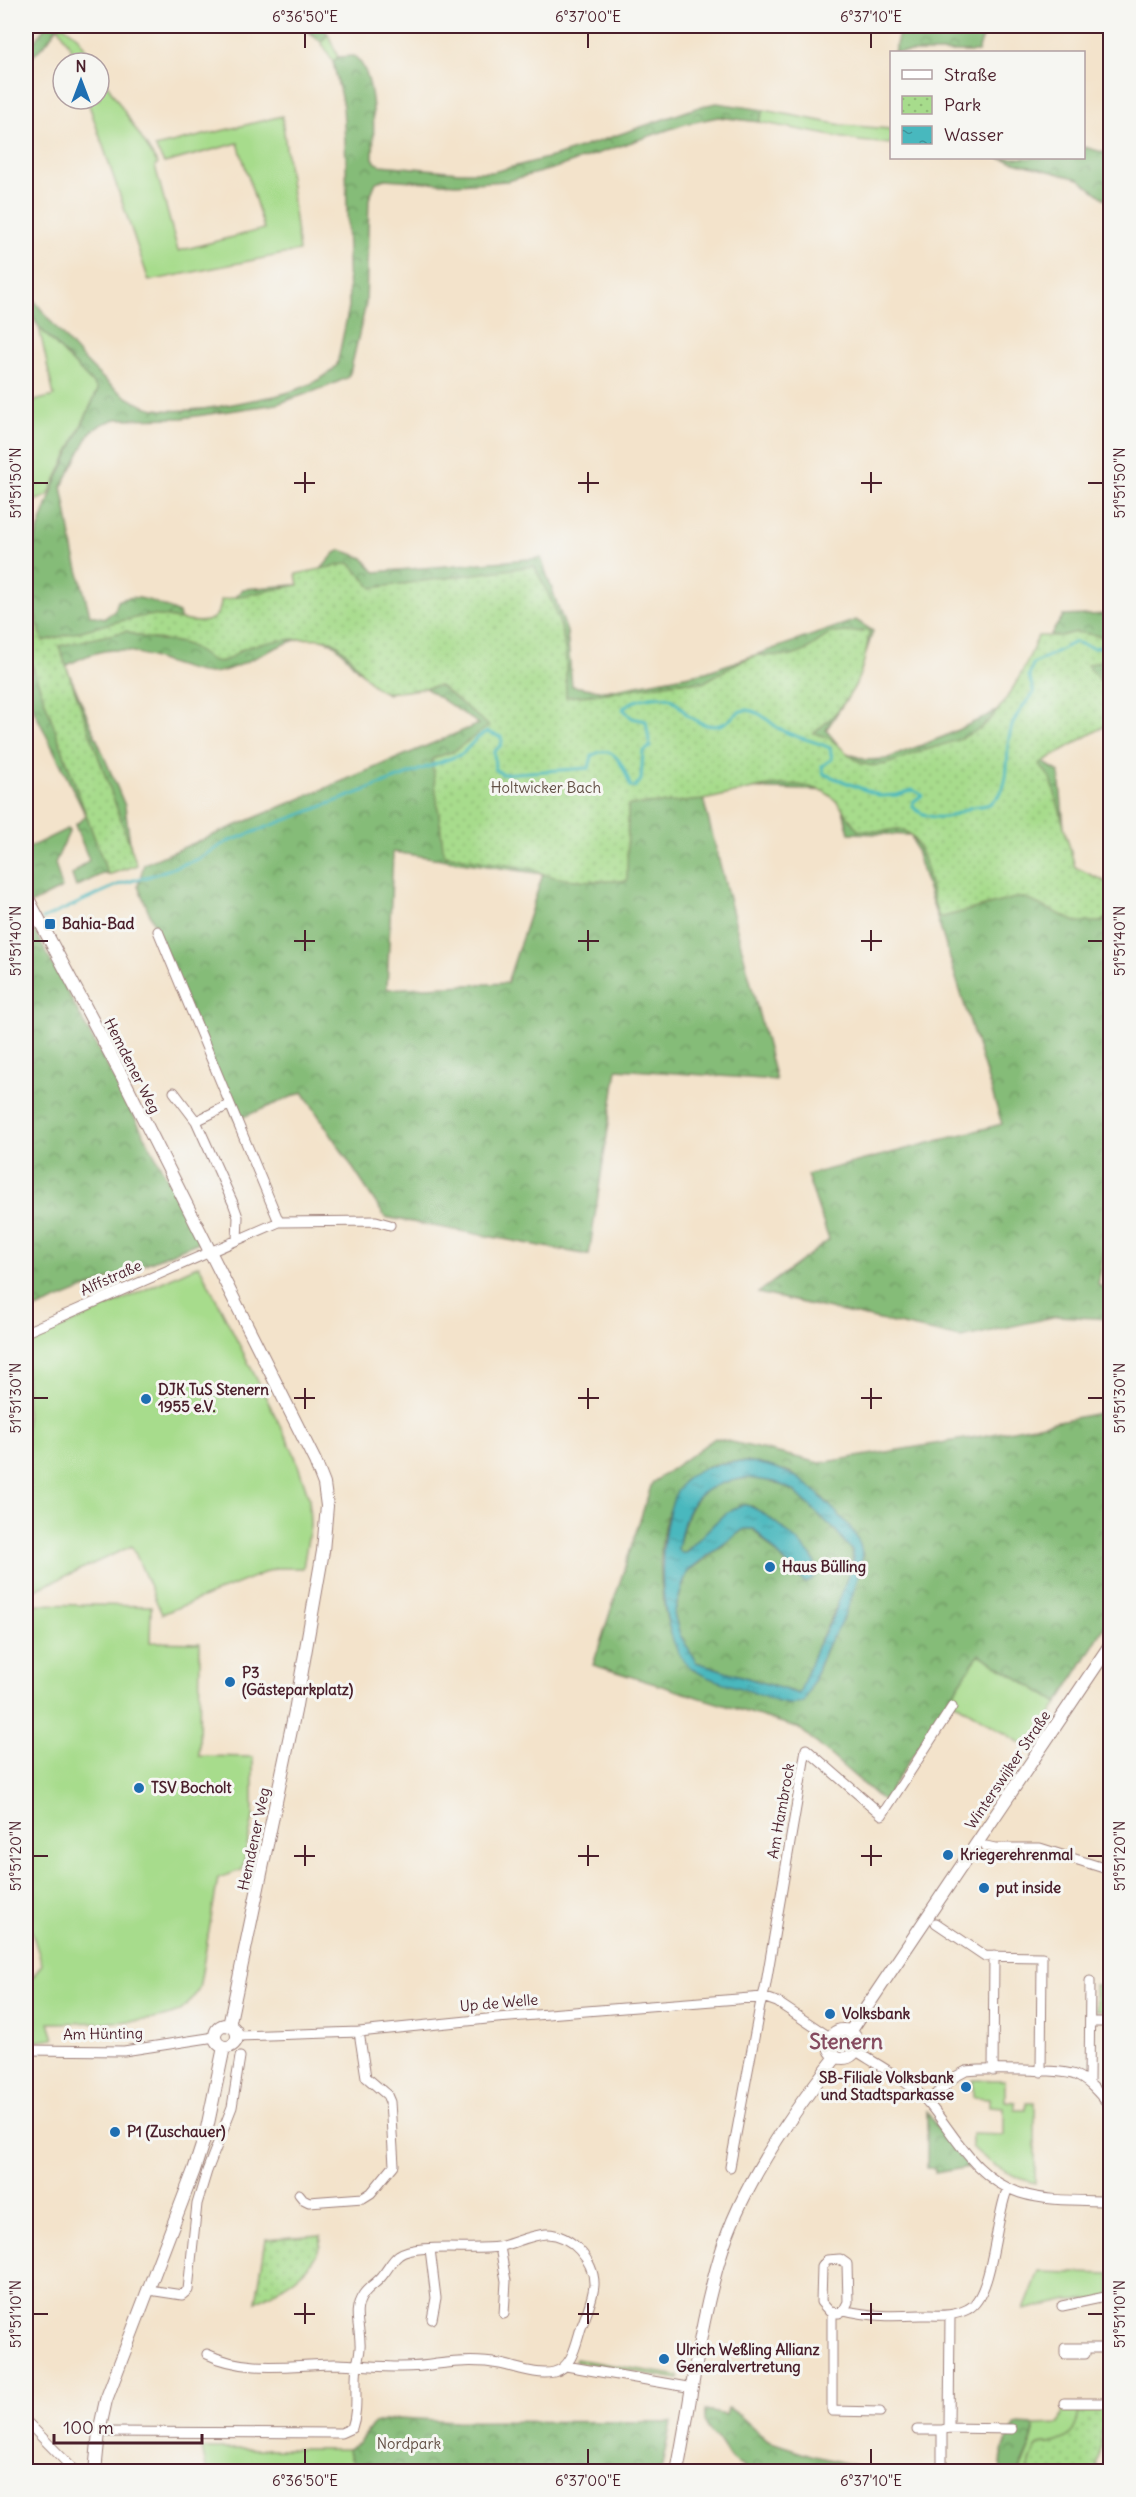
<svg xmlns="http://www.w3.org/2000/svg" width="1136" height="2497" font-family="Delius,sans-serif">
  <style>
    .grass { fill: #a7dc8c; stroke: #787e5c; stroke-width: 1.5 }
    .forest { fill: url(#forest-crowns); stroke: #686e52; stroke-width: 1.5; fill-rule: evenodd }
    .park { fill: url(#park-dots); stroke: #787e5c; stroke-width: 1.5 }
    .water { fill: url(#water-ripples); stroke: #496c74; stroke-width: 1.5; fill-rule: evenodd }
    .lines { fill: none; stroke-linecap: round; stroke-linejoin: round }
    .stream { stroke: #48b8be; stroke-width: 3 }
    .street-casing { stroke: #9e817b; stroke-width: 11 }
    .secondary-casing { stroke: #9e817b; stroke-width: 14 }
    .street { stroke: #fff; stroke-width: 9 }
    .secondary { stroke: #fff; stroke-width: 12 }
    .ticks { fill: none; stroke: #4a1f2b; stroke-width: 2 }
    .poi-dot { fill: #1f6fb2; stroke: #f6f6f2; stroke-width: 2 }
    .labels { text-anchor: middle; stroke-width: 6; stroke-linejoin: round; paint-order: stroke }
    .park-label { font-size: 15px; fill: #614e43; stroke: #f6f6f2 }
    .poi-label { font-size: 15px; font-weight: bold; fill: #4a1f2b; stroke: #f6f6f2; text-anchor: start }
    .street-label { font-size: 15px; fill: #4a1f2b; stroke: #f6f6f2 }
    .district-label { font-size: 21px; font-weight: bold; fill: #864c60; stroke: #f6f6f2 }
    .neatline { fill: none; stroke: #4a1f2b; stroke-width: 2 }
    .ticks-label { font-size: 15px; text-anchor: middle; fill: #4a1f2b }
  </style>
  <defs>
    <pattern id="forest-crowns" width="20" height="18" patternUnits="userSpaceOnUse" patternTransform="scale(1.5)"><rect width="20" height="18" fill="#85bc78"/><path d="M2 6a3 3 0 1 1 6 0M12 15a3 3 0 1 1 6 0" fill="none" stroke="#6f9863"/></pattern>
    <pattern id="park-dots" width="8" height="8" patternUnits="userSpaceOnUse" patternTransform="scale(1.5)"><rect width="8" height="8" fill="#a7dc8c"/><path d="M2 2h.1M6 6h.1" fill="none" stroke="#91bc79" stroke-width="1.8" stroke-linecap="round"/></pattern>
    <pattern id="water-ripples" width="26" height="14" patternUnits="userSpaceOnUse" patternTransform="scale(1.5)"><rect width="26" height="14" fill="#48b8be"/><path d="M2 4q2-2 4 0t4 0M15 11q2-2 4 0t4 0" fill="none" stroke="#3e959b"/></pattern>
  </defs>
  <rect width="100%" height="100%" fill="#f6f6f2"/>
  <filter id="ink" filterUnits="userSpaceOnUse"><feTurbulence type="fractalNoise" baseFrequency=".0167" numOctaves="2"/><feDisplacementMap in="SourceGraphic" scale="12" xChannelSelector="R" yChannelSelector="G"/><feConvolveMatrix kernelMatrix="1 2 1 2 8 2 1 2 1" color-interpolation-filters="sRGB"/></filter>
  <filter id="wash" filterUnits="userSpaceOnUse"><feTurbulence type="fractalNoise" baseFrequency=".008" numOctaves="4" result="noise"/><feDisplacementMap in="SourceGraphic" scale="24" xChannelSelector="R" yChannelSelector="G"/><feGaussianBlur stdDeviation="1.35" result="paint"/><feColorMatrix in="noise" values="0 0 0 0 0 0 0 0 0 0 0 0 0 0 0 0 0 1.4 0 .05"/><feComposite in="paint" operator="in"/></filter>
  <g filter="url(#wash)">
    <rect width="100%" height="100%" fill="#f3e3cb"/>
    <path class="grass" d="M58,26H64L78,37L94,63H75L70,47Z
      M328,34L338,57L333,62L321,42Z
      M99,72L158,164L155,166L178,251L264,229L238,143L164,163L155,147L282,116L299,251L149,281L87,99H99Z
      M764,110L842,125L890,129L891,144L859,141L759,122Z
      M39,327L97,388V392L48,496L26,504V418L33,415L30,402L54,396Z
      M199,1265L294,1453L309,1498L310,1526L303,1568H276L162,1614L132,1546L26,1594V1344Z
      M26,1604L151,1606L150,1642L200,1643L199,1756L253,1757V1818L242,1870L218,1878L199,1989C193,1998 187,2008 176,2013C149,2025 82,2022 49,2023L54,2039L26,2043V1954L33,1977L42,1964L26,1913Z
      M979,1653L1058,1703L1030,1749L948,1698Z
      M973,2080H1005V2101L1015,2102V2110H1026V2102H1035V2183C1010,2177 991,2165 972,2147V2134L1004,2135V2107L989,2106V2098L973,2097Z
      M1039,2272L1110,2274V2299L1069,2300L1024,2310Z
      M576,2359L679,2376V2379L575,2362Z
      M1064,2407H1080C1077,2429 1073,2440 1049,2444C1044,2445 1039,2443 1036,2448C1032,2454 1030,2464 1028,2471L1020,2472C1024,2456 1035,2440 1034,2425L1059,2424Z
      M202,2449H348L356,2471H207Z"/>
    <path class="forest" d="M46,26H58L47,42L26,63V52Z
      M302,26H322L328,34L321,42Z
      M901,26H986L978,52H894Z
      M354,56C377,72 374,132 373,158L376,163L381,165L459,172H493L559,155L702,106L717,103L764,110L759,122L718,117L685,124L552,169L507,181L456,184L385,179L376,182L369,199L366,304L350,373L347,378L326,387L277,404L183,418L116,419L102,424L90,433L62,486L74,554L90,615L105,618L115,610L118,601C137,591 161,605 179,613L181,622L209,632L220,612L243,589L308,584L335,553L341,550L363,558L375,572L541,558L567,632L572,686L605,691L706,672L856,620L873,631L855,686L826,730L844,752L866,760L886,759L945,736L1001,709L1063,616L1110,614V710L1023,750L1059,772L1068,872L1110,897V1221L1098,1285L1110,1290V1319L1057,1316L961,1338L758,1293L829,1240L807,1175L1002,1124L911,835L849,833L838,791L700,787L776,1080L617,1069L589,1255L385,1217L303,1092L236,1120L138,886L144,864L479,724L419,684L387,694C377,685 365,678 356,668C344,655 337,641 317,638C287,633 240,673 210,673C199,673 188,669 178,666C131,651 113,639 66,666L125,806L133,865L102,874L76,887L72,875L89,860L75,825L86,816L26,694V564L54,486L97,392V388L39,327L26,308V290C54,325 110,402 156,409C195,415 237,402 275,396C295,391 324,381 337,365L349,307L346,160L343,106L333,62L338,57ZM393,852L543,874L507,983L387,989Z
      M1084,147L1110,154V203L1079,179L999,158H1084Z
      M67,829L70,830L55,863L62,888L26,906V849Z
      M26,929L34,930L201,1241L26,1313Z
      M1110,1411V1618L1058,1703L979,1654L883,1801L799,1728L593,1665L652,1483L715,1438L820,1463L983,1436ZM747,1462L790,1472L821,1496L856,1536L863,1555L837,1631L829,1642L804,1702L784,1703L693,1670C660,1638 654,1560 667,1517C670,1509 691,1478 698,1472C710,1461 733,1462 747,1462Z
      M748,1478C764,1479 778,1482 792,1490C806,1498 849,1539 852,1553C857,1571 825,1629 817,1647C810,1662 809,1681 799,1694L695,1662L680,1635L674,1614L687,1573L744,1529H753L805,1583L813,1558L774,1522L752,1506L731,1511L685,1552H680L678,1549C688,1501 697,1484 748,1478Z
      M927,2112L947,2143L969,2167L935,2173V2168H927Z
      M728,2408L737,2413L768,2441L811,2455L877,2471H745L744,2467C728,2460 730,2457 721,2444C712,2430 703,2431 705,2411L726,2415Z
      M398,2418L456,2421L671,2422L661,2471H356L348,2449L360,2442L373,2424Z
      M1016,2424L1034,2425C1035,2440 1024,2456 1019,2471H1001C1000,2455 1006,2438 1016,2424Z"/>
    <path class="park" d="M350,563L372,588L534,566C548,593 562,619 565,650C567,665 565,681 566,697L593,695L678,682L703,683L739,662L758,655L792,656L803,652L831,633L869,631C865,677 850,704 814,733C820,735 829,737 834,742C845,750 854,762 868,765C883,768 902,758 916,753C937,746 962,741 980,728C1005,709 1027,665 1038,636H1061L1076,632L1110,638V661L1103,660L1087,665L1110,693V723L1039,764L1051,779L1075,867L1110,884V915L1102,922H1076L1025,898H1015L939,918C929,896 927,833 899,829C894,829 887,831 881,831C873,831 865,830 858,830C847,817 837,796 820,790C782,775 740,794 702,800C678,803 652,803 628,805L627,881C602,881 555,883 534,869L444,855L432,759L454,751L489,726L440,686C426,687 399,694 385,692C364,687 350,645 328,640C307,636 260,641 241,650C236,653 232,658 226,660C209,667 200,648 185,644C165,638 148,642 127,631L59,646L137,865L108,875L26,649V588L43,641C77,633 112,621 146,616C166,613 187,625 206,621C216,619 221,610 221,600L298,585L296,574Z
      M1095,1985H1110V2011H1096Z
      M321,2235C321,2268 282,2288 256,2302L266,2239Z
      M1080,2407L1105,2408L1097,2471L1028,2472C1030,2464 1032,2454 1036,2448C1039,2443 1044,2445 1049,2444C1073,2440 1077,2428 1080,2407Z"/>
    <path class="water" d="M735,1462C769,1462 798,1472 821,1497C835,1512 856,1528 861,1548C866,1564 846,1615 837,1631C835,1635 831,1638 829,1642C819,1661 814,1683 804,1702C789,1709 767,1698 752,1692C731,1684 702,1680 686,1663C655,1630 653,1508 688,1477C700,1467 719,1464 735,1462ZM748,1478L775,1482L794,1491L836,1531L852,1551L853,1561L834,1615L816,1649L799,1694L696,1662L680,1635L674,1614L683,1584L687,1573L695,1565L744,1529H754L805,1583L811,1581L816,1575C816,1569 816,1562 812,1557C803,1545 757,1503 743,1505C726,1507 699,1540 686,1552H680L678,1549C686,1501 698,1484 748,1478Z"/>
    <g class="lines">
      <path class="stream" d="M43,919L120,884L150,876L198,859L227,842L462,754L477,738L487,732L501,737L502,741L501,745L494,752L495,769L502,774L589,768L592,756C615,740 625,770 631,787H635L641,780L643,752L650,747L646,721L632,718L623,709C627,703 635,701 642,699C685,689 672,712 701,723C729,734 732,709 747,710C760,711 768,721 778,728C791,737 814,740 830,748L832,759L822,766L824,774L881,796L897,795L913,790L922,795L913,802V807C924,818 942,820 956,814C962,811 968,808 973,807C980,805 985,807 991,803C1014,788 1004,754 1010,733C1013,718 1024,704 1034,693L1029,676L1033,664L1075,642L1093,648L1110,646
        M26,927L37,922"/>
    </g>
  </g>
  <g filter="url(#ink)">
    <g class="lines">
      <defs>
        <path id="street" d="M158,931L279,1222
          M174,1092L196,1121L233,1203L238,1217L237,1240
          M196,1121L229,1105
          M26,1332L279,1222L376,1221L390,1225
          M986,1846L995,1848H1040L1110,1870
          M936,1923L985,1956L1042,1957L1041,2072
          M1090,2022H1110
          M237,2036L359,2032L497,2018L763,1997L777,2002L831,2038
          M26,2050L124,2051L215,2037
          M856,2051C880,2066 912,2083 930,2105C957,2138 975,2178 1020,2193C1048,2202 1081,2200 1110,2201
          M993,2071L994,1956
          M1089,2083L1090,1981
          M928,2103L953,2078L966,2071C983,2069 1062,2069 1075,2075C1090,2081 1100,2095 1110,2106
          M730,2167L760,2006L765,1989L806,1749L882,1815L952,1707
          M299,2194L303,2199L309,2202L363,2198L371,2193L394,2165L390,2102L387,2095L366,2077L359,2032
          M500,2247L506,2281L504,2314
          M430,2249L436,2298L432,2319
          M149,2290L182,2295L188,2290L197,2204L207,2171L232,2107L240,2057
          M1062,2306L1110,2296
          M844,2310L848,2302L847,2264L840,2259L827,2260L822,2267L821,2302L830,2312L839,2313L844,2310C870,2317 895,2316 922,2315C938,2315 953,2317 968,2309C994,2296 995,2215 1008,2188
          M832,2313V2411L880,2412
          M1085,2348V2354H1065V2348H1110
          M566,2366L693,2388
          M1064,2403H1110
          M26,2421L76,2472
          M949,2428L1012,2429
          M917,2430H942
          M99,2432L341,2433L352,2428C359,2408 354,2387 357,2365C358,2358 361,2351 360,2343C360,2326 352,2311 363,2295C368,2287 377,2283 382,2276C388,2269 392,2260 399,2255C415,2243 474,2251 498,2247C514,2244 529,2235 546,2234C570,2233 595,2261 594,2285C593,2299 586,2315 581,2328C576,2344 572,2368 554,2372C537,2376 516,2367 500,2364C479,2360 458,2361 437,2364C403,2370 371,2365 337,2364C295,2364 247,2374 207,2354
          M942,2472V2430L949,2428L950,2315"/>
        <path id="secondary" d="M26,895L123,1078L315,1461L324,1484L327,1506L323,1551L295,1711L229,2026
          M215 2036a11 11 0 1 1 22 0a11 11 0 1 1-22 0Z
          M829 2044a14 14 0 1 1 28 0a14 14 0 1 1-28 0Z
          M850,2032L1110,1645
          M95,2472L99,2432L106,2400L194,2170L206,2133L224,2047
          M677,2472C692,2396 700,2317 724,2244C746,2180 795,2109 836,2057"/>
      </defs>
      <use href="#street" class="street-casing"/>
      <use href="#secondary" class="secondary-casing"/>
      <use href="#street" class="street"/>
      <use href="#secondary" class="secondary"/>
    </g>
  </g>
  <path class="ticks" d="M305,33V48M588,33V48M871,33V48M305,472V493M588,472V493M871,472V493M33,483H48M294,483H315M578,483H599M861,483H882M1088,483H1103M305,930V951M588,930V951M871,930V951M33,941H48M294,941H315M578,941H599M861,941H882M1088,941H1103M305,1388V1409M588,1388V1409M871,1388V1409M33,1398H48M294,1398H315M578,1398H599M861,1398H882M1088,1398H1103M305,1845V1866M588,1845V1866M871,1845V1866M33,1856H48M294,1856H315M578,1856H599M861,1856H882M1088,1856H1103M305,2303V2324M588,2303V2324M871,2303V2324M33,2314H48M294,2314H315M578,2314H599M861,2314H882M1088,2314H1103M305,2449V2464M588,2449V2464M871,2449V2464"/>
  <g class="poi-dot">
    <rect x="44" y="918" width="12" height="12" rx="3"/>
    <circle cx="146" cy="1399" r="6"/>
    <circle cx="770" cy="1567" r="6"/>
    <circle cx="230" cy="1682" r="6"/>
    <circle cx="139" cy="1788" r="6"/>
    <circle cx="948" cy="1855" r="6"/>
    <circle cx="984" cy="1888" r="6"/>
    <circle cx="830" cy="2014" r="6"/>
    <circle cx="966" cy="2087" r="6"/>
    <circle cx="115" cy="2132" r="6"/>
    <circle cx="664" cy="2359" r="6"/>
  </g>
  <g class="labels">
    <g class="park-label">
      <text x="546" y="793">Holtwicker Bach</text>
      <text x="409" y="2449">Nordpark</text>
    </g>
    <g class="poi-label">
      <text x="62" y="929">Bahia-Bad</text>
      <text x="158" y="1395">DJK TuS Stenern<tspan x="158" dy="17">1955 e.V.</tspan></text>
      <text x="782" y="1572">Haus Bülling</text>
      <text x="242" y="1678">P3<tspan x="242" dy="17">(Gästeparkplatz)</tspan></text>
      <text x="151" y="1793">TSV Bocholt</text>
      <text x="960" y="1860">Kriegerehrenmal</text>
      <text x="996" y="1893">put inside</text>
      <text x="842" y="2019">Volksbank</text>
      <text x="954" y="2083" text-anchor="end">SB-Filiale Volksbank<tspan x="954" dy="17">und Stadtsparkasse</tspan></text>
      <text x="127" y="2137">P1 (Zuschauer)</text>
      <text x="676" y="2355">Ulrich Weßling Allianz<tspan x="676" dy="17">Generalvertretung</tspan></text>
    </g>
    <g class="street-label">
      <text transform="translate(132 1066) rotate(63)" y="5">Hemdener Weg</text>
      <text transform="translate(111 1278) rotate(-24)" y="5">Alffstraße</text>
      <text transform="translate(1008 1770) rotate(-56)" y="5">Winterswijker Straße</text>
      <text transform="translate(781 1811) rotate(-80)" y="5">Am Hambrock</text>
      <text transform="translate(254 1839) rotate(-78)" y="5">Hemdener Weg</text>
      <text transform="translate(499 2003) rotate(-5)" y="5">Up de Welle</text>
      <text transform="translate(103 2034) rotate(-1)" y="5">Am Hünting</text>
    </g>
    <g class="district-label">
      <text x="846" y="2049">Stenern</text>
    </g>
  </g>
  <rect width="1136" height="2497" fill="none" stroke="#f6f6f2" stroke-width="66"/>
  <rect x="890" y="51" width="195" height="108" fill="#f6f6f2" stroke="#b1a0a2" stroke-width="1.5"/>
  <rect x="902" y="70" width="30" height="9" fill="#ffffff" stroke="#b1a0a2" stroke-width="1.5"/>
  <text x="944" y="81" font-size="18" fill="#4a1f2b">Straße</text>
  <rect x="902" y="96" width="30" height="18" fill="url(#park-dots)" stroke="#b1a0a2" stroke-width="1.5"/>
  <text x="944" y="111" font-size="18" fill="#4a1f2b">Park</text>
  <rect x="902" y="126" width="30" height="18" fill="url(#water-ripples)" stroke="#b1a0a2" stroke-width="1.5"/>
  <text x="944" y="141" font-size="18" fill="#4a1f2b">Wasser</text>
  <g transform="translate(81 81)"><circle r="28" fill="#f6f6f2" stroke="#b1a0a2" stroke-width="1.5"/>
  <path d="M0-4.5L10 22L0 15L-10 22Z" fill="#1f6fb2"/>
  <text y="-9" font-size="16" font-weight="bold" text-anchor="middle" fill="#4a1f2b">N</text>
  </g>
  <path d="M54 2434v9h148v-9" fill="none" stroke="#4a1f2b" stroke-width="3"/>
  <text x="63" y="2434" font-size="18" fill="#4a1f2b" stroke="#f6f6f2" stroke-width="4.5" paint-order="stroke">100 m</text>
  <rect x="33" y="33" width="1070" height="2431" class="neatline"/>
  <g class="ticks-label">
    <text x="305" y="22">6°36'50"E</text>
    <text x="588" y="22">6°37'00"E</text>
    <text x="871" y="22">6°37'10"E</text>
    <text transform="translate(16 483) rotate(-90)" y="5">51°51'50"N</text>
    <text transform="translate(1120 483) rotate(-90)" y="5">51°51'50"N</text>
    <text transform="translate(16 941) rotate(-90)" y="5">51°51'40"N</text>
    <text transform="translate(1120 941) rotate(-90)" y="5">51°51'40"N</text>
    <text transform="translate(16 1398) rotate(-90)" y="5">51°51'30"N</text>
    <text transform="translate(1120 1398) rotate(-90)" y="5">51°51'30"N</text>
    <text transform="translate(16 1856) rotate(-90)" y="5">51°51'20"N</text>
    <text transform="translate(1120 1856) rotate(-90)" y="5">51°51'20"N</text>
    <text transform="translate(16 2314) rotate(-90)" y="5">51°51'10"N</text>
    <text transform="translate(1120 2314) rotate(-90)" y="5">51°51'10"N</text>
    <text x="305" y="2486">6°36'50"E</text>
    <text x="588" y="2486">6°37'00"E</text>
    <text x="871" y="2486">6°37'10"E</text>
  </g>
</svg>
